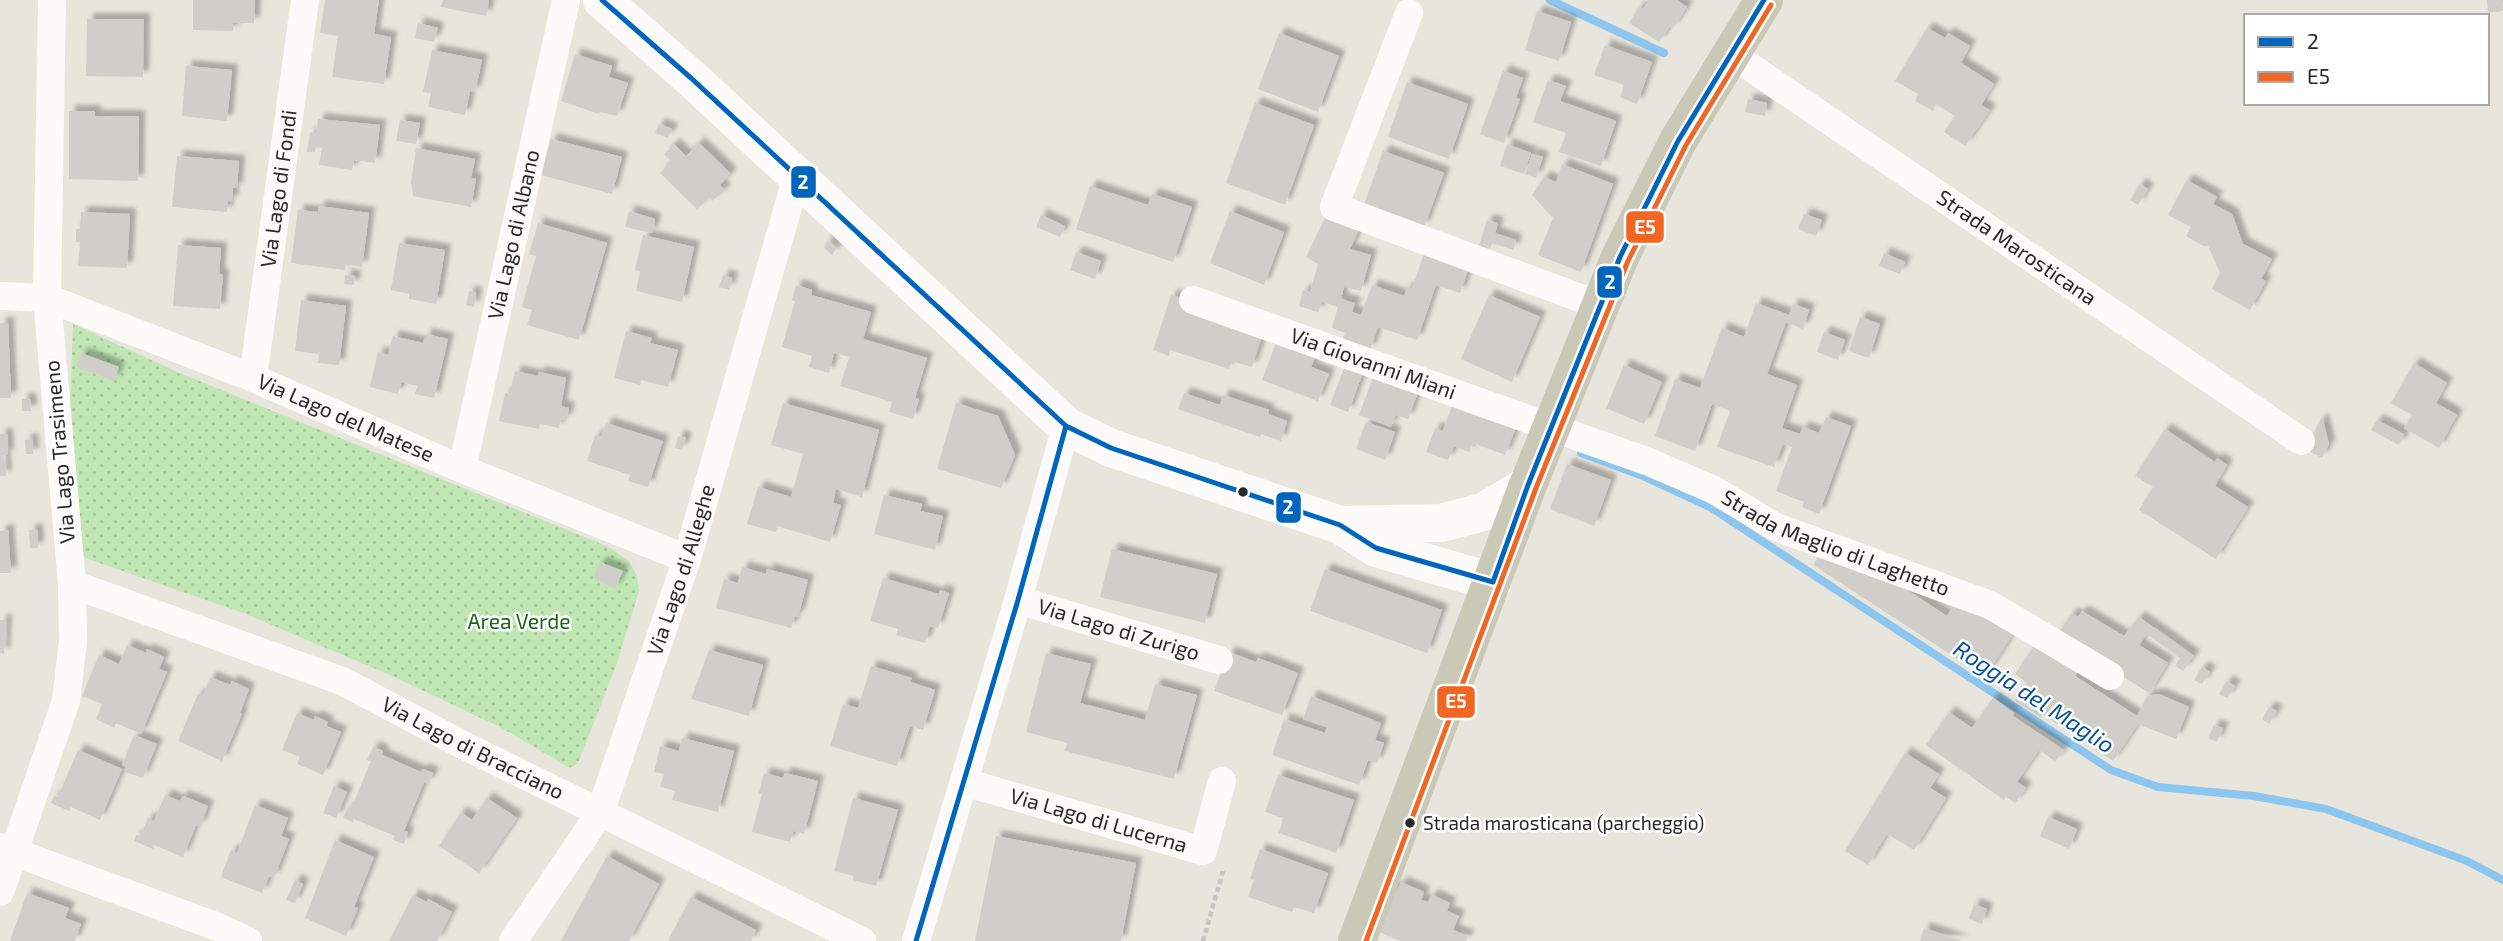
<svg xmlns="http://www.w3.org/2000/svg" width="2503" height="941" font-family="'Exo 2',sans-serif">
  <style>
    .grass { fill: url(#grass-dots) }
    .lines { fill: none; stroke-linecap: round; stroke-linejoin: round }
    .stream { stroke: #8cc5ed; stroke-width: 8 }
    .building { fill: #d0cec9; filter: url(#shadow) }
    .path { stroke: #c5c4c3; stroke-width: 4.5; stroke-dasharray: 5 3.5; stroke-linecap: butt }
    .street { stroke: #fcfbfa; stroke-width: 28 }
    .secondary { stroke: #fcfbfa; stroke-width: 38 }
    .primary { stroke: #cac8b7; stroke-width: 38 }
    .bus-1-casing { stroke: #fff; stroke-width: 10 }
    .bus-2-casing { stroke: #fff; stroke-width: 10 }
    .bus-1 { stroke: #0065bd; stroke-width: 5 }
    .bus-2 { stroke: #f26522; stroke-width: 5 }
    .bus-dot { fill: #282828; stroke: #fff; stroke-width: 2.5 }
    .labels { text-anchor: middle; stroke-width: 5; stroke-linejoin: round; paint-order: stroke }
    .bus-label { font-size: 19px; fill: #282828; stroke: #fff; text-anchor: start }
    .street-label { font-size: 21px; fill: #282828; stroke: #fff }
    .park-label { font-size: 21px; fill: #196816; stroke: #fff }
    .water-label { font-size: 23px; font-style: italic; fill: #06519e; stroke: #fff }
    .line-badge { stroke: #fff; stroke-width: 2.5 }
    .badge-label { font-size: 19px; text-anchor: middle; font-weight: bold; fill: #fff }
  </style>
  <defs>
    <pattern id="grass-dots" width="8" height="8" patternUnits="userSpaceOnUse" patternTransform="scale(1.75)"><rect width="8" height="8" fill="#c0e6b4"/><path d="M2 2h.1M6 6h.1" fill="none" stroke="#a5c59b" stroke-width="1.8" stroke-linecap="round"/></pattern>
    <filter id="shadow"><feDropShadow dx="6" dy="-6" stdDeviation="2" flood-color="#0004"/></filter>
  </defs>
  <rect width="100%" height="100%" fill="#e8e5dd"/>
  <path class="grass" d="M73,324L182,374L587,538L610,548L629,561L637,576L639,591L617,663L578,763L570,768L502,728L390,675L246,614L91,560L77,553L67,490Z"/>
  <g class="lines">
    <path class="stream" d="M1550,0L1664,53
      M1581,453L1643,476L1710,507L2111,770L2158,787L2254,796L2326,809L2467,861L2503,880"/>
  </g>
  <path class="building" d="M193,0H255L254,23H233V31L193,30Z
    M325,0H379L374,34L391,37L384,84L332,77L338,36L320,33Z
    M443,0H489L486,16L441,7Z
    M1649,0H1677L1687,7L1673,28L1670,26L1659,42L1629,23L1639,7L1643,9Z
    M2487,0H2502L2503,11L2488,13Z
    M1537,11L1571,22L1559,61L1525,50Z
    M87,19H144L143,77L86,76Z
    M418,23L438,28L434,42L415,38Z
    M1927,28L1945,38L1948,33L1970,46L1961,63L1994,84L1981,105L1990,110L1965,146L1944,132L1955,116L1936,104L1933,111L1915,101L1918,94L1895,81Z
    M1279,33L1339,56L1318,112L1258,89Z
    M1605,45L1652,62L1637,104L1620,97L1624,85L1594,75Z
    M432,50L482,60L475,92L470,91L465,115L428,107L431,93L423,92Z
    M575,54L612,66L609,77L628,83L617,116L600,112L599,114L561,101Z
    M186,66L232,70L227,121L182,116Z
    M1503,71L1523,78L1516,98L1520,99L1504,143L1480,134Z
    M1548,80L1566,86L1560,101L1616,121L1601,166L1559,152L1566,133L1533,122Z
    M1407,82L1468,104L1449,159L1388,137Z
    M1748,99L1767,103L1765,116L1745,112Z
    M1255,103L1314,125L1285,205L1226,183Z
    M69,111H95V116H139L138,181L69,179Z
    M318,119L380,125L375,163L354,160L352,170L319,165L322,148L316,146L315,152H307L310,132L316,134Z
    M400,120L420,123L416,144L396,141Z
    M659,124L672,129L668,138L655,133Z
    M551,139L622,157L612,194L541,175Z
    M699,143L731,174L720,185L725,190L712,201L709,198L697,209L660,173L671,161L664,154L674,144L686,156Z
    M1507,144L1531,153L1524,174L1500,166Z
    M416,148L475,159L471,178L476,179L471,207L413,196L411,182Z
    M1383,151L1444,173L1424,227L1364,205Z
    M1532,154L1543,157L1536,178L1525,174Z
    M177,156L239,161L237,188H233L232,202L228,201L227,212L172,207Z
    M1562,164L1613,184L1581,272L1538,255L1553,218L1532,195L1544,177L1556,182Z
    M2187,180L2217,197L2213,204L2232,214L2243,244L2272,259L2261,279L2266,281L2250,310L2212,289L2220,273L2208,246H2203L2186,236L2191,227L2168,215Z
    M2140,184L2148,189L2138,205L2130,200Z
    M1090,186L1148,205L1152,194L1192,207L1173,262L1076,229Z
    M319,206L369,213L362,267L346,264L345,270L291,263L298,210L318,212Z
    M629,211L655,219L652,233L625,227Z
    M1230,211L1284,232L1264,285L1210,263Z
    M81,212L130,214L127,268L78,266L80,242H76V229H80Z
    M1327,214L1360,227L1350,249L1371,255L1361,291L1344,287L1341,299L1355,303L1352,312L1361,315L1372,285L1404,296L1407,288L1412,289L1424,253L1468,270L1460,293L1436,285L1417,340L1378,327L1370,350L1342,340L1345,333L1332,328L1338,307L1322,302L1318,312L1299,306L1303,290L1310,292L1318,264L1306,257Z
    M1804,214L1822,220L1816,236L1798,229Z
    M1041,215L1065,226L1060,237L1036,227Z
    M1487,220L1498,223L1495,233L1516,240L1513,250L1492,243L1490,249L1479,246Z
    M538,223L607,243L579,340L527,325L532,310L522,307L536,256L529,254Z
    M643,235L694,247L682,302L636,291L640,271L635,270Z
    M827,240L836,249L832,255L824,248Z
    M399,243L445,250L436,304L409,299V294L391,290Z
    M178,245L221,248L219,274L223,275L220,309L173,306Z
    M1076,252L1101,261L1095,279L1070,270Z
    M1884,253L1905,262L1900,274L1879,266Z
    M345,275L355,276L354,285L344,284Z
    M723,275L732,278L729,290L719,287Z
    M796,285L812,290L811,295L871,312L863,339L927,358L915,398L919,399L913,419L889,412L892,402L840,386L849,357L834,353L829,373L809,367L812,356L782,347L795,301L792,300Z
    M469,291L476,293L474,307L466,305Z
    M1171,295L1182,298L1180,306L1263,333L1252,367L1231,361L1229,369L1170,350L1169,356L1153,350Z
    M1489,295L1540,317L1512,382L1461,359Z
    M301,300L346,306L339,365L318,363L319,354L295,351Z
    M1756,303L1789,315L1793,304L1809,310L1803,329L1786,322L1767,374L1797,385L1782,428L1800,434L1803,427L1819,433L1826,417L1851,426L1819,514L1802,507L1804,502L1776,491L1792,447L1783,444L1774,467L1717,447L1730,411L1712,404L1695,451L1655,436L1675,379L1700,388L1722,328L1744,337Z
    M1860,317L1880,324L1869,358L1849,351Z
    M0,323H8L11,398H0Z
    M626,331L652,338L650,343L678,350L668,387L641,380L640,385L614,378Z
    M1824,332L1845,340L1838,360L1817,352Z
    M426,334L448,339L434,398L415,394L417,386L401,382L398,394L370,387L378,352L388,355L393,336L423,343Z
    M1276,343L1317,353L1311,367L1329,374L1318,401L1262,380Z
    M81,353L119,367L114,381L76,367Z
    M1346,363L1364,370L1348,412L1330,405Z
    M2414,363L2447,383L2436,403L2457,415L2439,448L2404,428L2412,415L2391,403Z
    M1624,365L1662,382L1644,424L1606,408Z
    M515,371L538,376L539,372L566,378L561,406L569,408L566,420L561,419L559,428L540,424L539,429L499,421L505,393L510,394Z
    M1375,373L1419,389L1408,419L1395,415L1391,427L1359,415Z
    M1184,393L1220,405L1223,395L1269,410L1268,414L1287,421L1281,441L1261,434L1260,437L1178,409Z
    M22,399H30L31,411H22Z
    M1454,401L1517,425L1505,455L1473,443L1469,452L1454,446L1448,460L1426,452L1435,428L1443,431Z
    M783,403L879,430L862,497L836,489L833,503L841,505L830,542L777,526L776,532L747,524L758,487L791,497L803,454L771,445Z
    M956,403L998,416L1015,455L1001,488L937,469Z
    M2322,417L2329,444L2322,458L2305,449Z
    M2377,420L2404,434L2399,445L2371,430Z
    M1366,422L1395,432L1385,460L1356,449Z
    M606,423L663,441L648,487L628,481L630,475L587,461L595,435L601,437Z
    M2165,429L2215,462L2217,458L2227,465L2215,486L2248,507L2216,559L2139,510L2153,487L2135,476Z
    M0,434H7L8,455H4L6,476H0Z
    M678,436L686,438L682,450L675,448Z
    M32,439L33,454H26L25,440Z
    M1567,464L1611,480L1594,526L1550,509Z
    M884,495L922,504L920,511L943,516L935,550L874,534Z
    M8,530L11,573H0V531Z
    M29,530H37L38,548H30Z
    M1112,549L1217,574L1205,623L1100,597Z
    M1822,551L1881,573L1947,616L1958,599L2012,635L1985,677L1813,565Z
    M600,562L623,571L615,589L593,579Z
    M742,567L766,574L767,569L808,580L798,617L795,616L791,628L716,608L724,579L738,583Z
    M1325,569L1442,610L1427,653L1310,611Z
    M883,578L939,594L940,590L949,593L938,628L930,626L925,643L896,635L898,629L870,621Z
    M2082,611L2124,636L2139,617L2194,656L2183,671L2175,666L2180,658L2147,634L2139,645L2168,663L2149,693L2057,635L2072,613L2078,617Z
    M0,620H6L4,654L0,653Z
    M2037,642L2078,671L2075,676L2137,716L2147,696L2159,694L2189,707L2176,739L2138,724L2113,761L2043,715L2041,718L2015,701L2027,683L2015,674Z
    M127,645L146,653L147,649L164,657L159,669L167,672L141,734L116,723L114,728L96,719L102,704L82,696L99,655L119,664Z
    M709,650L763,665L749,716L691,699Z
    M1229,652L1256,662L1258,658L1298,673L1282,715L1214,691Z
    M1046,653L1091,664L1080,703L1145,720L1155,684L1197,695L1174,779L1065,751L1067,743L1026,732Z
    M871,666L912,678L910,682L935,690L923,730L910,726L897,766L830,746L843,704L858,708Z
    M2202,667L2210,672L2202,684L2194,680Z
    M210,677L230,685L232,681L249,689L240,713L242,714L222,761L178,741L198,694L203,695Z
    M2227,681L2235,686L2227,698L2219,694Z
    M1311,696L1381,723L1375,740L1384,743L1377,763L1368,760L1359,785L1272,755L1284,719L1325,733L1327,727L1303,719Z
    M1993,698L2014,713L2013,716L2064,750L2055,761L2039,750L2017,782L2026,788L2015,803L2006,797L2004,800L1926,745L1949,712L1972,728Z
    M2269,707L2277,711L2269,724L2262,719Z
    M297,713L314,720L315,716L328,722L326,726L341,732L323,775L297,764L300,757L282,750Z
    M2214,725L2223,728L2217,742L2208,738Z
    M134,735L157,744L143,778L125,772L127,767L122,765Z
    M682,738L734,751L718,812L672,800L675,791L660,787L664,774L654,772L660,746L679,751Z
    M373,747L383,751L382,755L421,772L423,769L433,773L428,784L424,782L404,831L408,832L404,844L393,840L395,836L354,819L353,822L343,818L348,807L351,809L371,761L367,760Z
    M78,750L122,769L100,820L71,807L69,811L51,803L54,796L58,797Z
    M1905,753L1939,774L1930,788L1946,798L1914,850L1887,834L1868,865L1845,851Z
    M764,773L783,778L785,773L818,781L804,834L793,831L790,842L752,832L762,794L759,793Z
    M1278,775L1354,800L1336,853L1279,833L1283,818L1265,812Z
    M334,786L347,792L336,818L323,813Z
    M165,795L180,801L183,796L208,806L200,827L196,825L183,857L154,845L153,849L134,841L136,835L140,836L148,818L154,821Z
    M487,798L517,818L479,873L439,846L461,812L472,820Z
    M853,798L898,810L876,886L853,880L854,876L834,871Z
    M255,805L288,818L281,836L289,839L274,878L269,876L262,893L221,877L231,850L237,853Z
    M2048,817L2077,829L2069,849L2040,836Z
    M996,836L1136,863L1121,941H975Z
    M335,840L374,857L354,907L358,908L346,936L305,918Z
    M1260,849L1328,873L1314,913L1294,907L1292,912L1248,897L1254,880L1250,879Z
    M607,856L659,884L629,941H561Z
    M295,880L303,884L295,903L286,900Z
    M1401,882L1424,892L1421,900L1428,902L1432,895L1450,903L1447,911L1459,916L1453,930L1468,936L1466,941H1400L1372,929L1390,886L1398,889Z
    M27,893L69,908L65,918L81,924L75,941H10Z
    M413,895L427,902L428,899L452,912L437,941H389Z
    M691,897L756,930L751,941H668Z
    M1974,904L1987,909L1982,924L1969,919Z
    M1924,928L1963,941H1920Z"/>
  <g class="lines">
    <path class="path" d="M1203,941L1223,871"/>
    <g class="street">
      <path d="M1409,13L1334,207L1599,305"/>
      <path id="s1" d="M1731,54L2301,441"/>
      <path id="s2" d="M0,296L47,298L253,378L462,469L687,559"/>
      <path id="s3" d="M1193,300L1649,462L1714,490L1776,527L1990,605L2110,676"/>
      <path id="s4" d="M253,378L305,0"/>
      <path id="s5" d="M462,469L566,0"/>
      <path id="s6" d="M72,584L342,681L463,745L862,941"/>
      <path id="s7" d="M1018,600L1219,660"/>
      <path id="s8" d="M964,782L1203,851L1222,781"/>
      <path d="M0,847L218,927L248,941"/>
      <path d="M0,892L66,701L73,641L72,584L47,298L52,0"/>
      <path id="s9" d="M513,941L600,813L687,559L797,176"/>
      <path d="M916,941L1018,600L1066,426"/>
    </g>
    <path class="secondary" d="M602,0L691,78L1066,426L1111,448L1340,525L1376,548L1493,582
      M1340,525L1441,523L1483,512L1528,485"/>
    <path class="primary" d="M1357,941L1528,485L1620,257L1678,141L1764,0"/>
    <defs>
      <path id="bus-1" d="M602,0L691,78L1066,426L1111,448L1340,525L1376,548L1493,582
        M1493,582L1528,485L1620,257L1678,141L1764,0
        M916,941L1018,600L1066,426"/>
      <path id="bus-2" d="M1366,941L1536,488L1628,261L1686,145L1771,5"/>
    </defs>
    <use href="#bus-1" class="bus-1-casing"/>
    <use href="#bus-2" class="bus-2-casing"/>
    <use href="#bus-1" class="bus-1"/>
    <use href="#bus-2" class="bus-2"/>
  </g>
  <g class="bus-dot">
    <circle cx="1243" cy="492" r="6"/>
    <circle cx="1410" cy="823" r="6"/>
  </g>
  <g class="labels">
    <g class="bus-label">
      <text x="1423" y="830">Strada marosticana (parcheggio)</text>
    </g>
    <g class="street-label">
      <text dy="7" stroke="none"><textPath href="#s4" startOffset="191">Via Lago di Fondi</textPath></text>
      <text dy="7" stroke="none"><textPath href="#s5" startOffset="240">Via Lago di Albano</textPath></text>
      <text dy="7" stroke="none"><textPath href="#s1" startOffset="345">Strada Marosticana</textPath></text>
      <text dy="7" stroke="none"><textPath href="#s3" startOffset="191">Via Giovanni Miani</textPath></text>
      <text dy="7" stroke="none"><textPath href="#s2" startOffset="369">Via Lago del Matese</textPath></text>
      <text transform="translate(60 452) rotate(-95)" y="7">Via Lago Trasimeno</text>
      <text dy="7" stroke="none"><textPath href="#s3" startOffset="688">Strada Maglio di Laghetto</textPath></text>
      <text dy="7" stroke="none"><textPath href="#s9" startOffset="411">Via Lago di Alleghe</textPath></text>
      <text dy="7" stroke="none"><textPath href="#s7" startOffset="105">Via Lago di Zurigo</textPath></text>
      <text dy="7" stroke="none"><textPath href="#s6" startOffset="434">Via Lago di Bracciano</textPath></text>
      <text dy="7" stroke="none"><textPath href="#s8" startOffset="140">Via Lago di Lucerna</textPath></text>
    </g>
    <g class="park-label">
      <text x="519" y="629">Area Verde</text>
    </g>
    <g class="water-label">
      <text transform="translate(2034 697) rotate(33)" y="8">Roggia del Maglio</text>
    </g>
  </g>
  <g class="line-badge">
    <rect x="790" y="165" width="27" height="34" rx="7" fill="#0065bd"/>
    <rect x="1625" y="210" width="40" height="34" rx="7" fill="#f26522"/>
    <rect x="1596" y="265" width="27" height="34" rx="7" fill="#0065bd"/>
    <rect x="1275" y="491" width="27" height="33" rx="7" fill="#0065bd"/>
    <rect x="1436" y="685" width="40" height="34" rx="7" fill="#f26522"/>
  </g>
  <g class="badge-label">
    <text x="803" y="189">2</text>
    <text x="1645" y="234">E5</text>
    <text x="1610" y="289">2</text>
    <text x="1288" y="514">2</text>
    <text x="1456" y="708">E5</text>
  </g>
  <rect x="2244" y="14" width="245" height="91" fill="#ffffff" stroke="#a9a9a9" stroke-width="2"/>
  <rect x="2258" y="37" width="35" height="10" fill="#0065bd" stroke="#a9a9a9" stroke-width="2"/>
  <text x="2307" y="49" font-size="21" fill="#282828">2</text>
  <rect x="2258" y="72" width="35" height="10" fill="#f26522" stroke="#a9a9a9" stroke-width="2"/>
  <text x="2307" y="84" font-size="21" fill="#282828">E5</text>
</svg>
